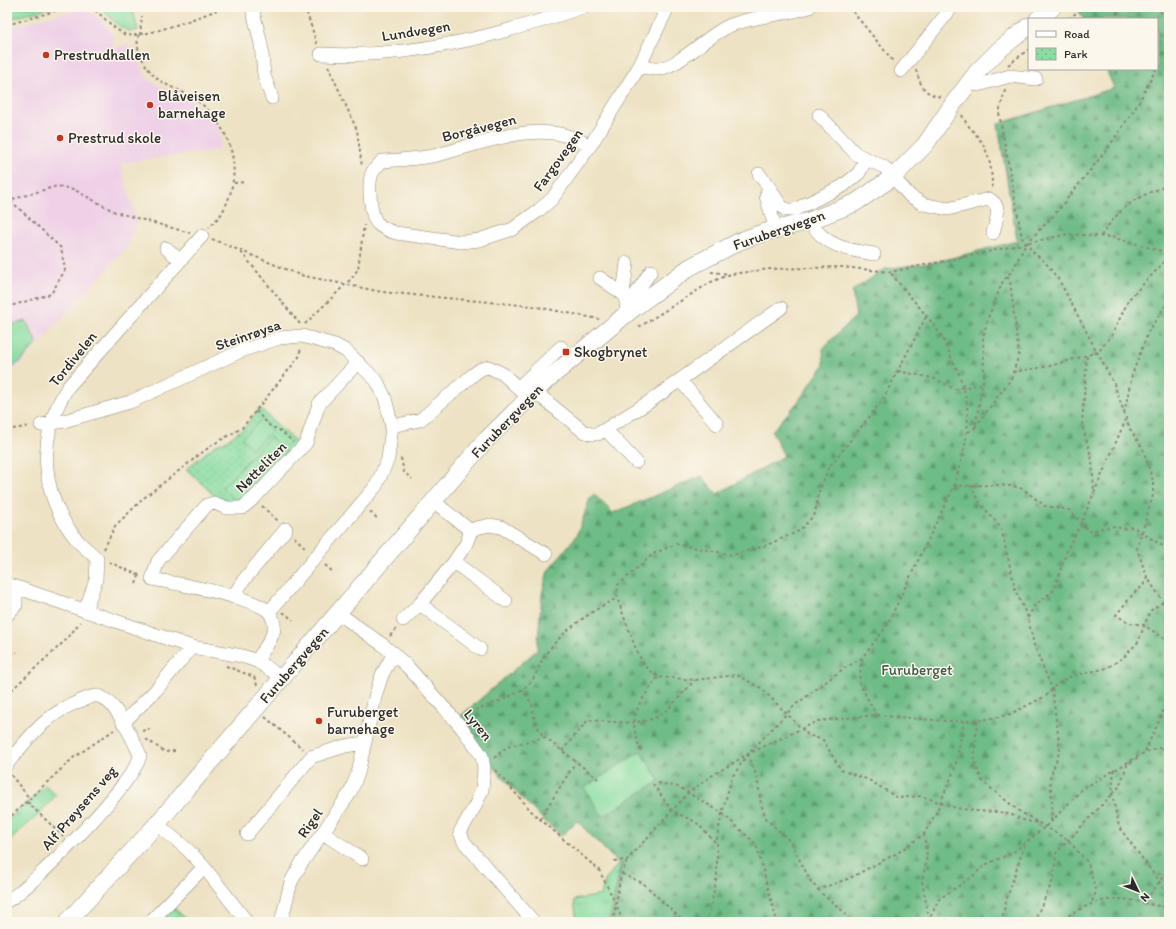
<svg xmlns="http://www.w3.org/2000/svg" width="1176" height="929" font-family="Itim,sans-serif">
  <style>
    .built { fill: #efd0e7 }
    .grass { fill: url(#grass-tufts); stroke: #5a8466 }
    .forest { fill: url(#forest-firs); stroke: #4c7458; fill-rule: evenodd }
    .park { fill: url(#park-dots); stroke: #5a8466 }
    .pitch { fill: #88dda0; stroke: #5a8466 }
    .lines { fill: none; stroke-linecap: round; stroke-linejoin: round }
    .minor-casing { stroke: #8c8677; stroke-width: 14 }
    .major-casing { stroke: #8c8677; stroke-width: 18 }
    .path { stroke: #8c8677; stroke-width: 2; stroke-dasharray: 3 3; stroke-linecap: butt }
    .minor { stroke: #fff; stroke-width: 13 }
    .major { stroke: #fff; stroke-width: 17 }
    .poi-dot { fill: #c8321e; stroke: #fbf7ec; stroke-width: 1.5 }
    .labels { text-anchor: middle; stroke-width: 3; stroke-linejoin: round; paint-order: stroke }
    .street-label { font-size: 15px; fill: #2b2b2b; stroke: #fbf7ec }
    .poi-label { font-size: 15px; fill: #2b2b2b; stroke: #fbf7ec; text-anchor: start }
    .park-label { font-size: 15px; fill: #425848; stroke: #fbf7ec }
  </style>
  <defs>
    <pattern id="grass-tufts" width="24" height="20" patternUnits="userSpaceOnUse"><rect width="24" height="20" fill="#88dda0"/><path d="M3 7l-1-3M5 7V3M7 7l1-3M15 17l-1-3M17 17v-4M19 17l1-3" fill="none" stroke="#76be8a"/></pattern>
    <pattern id="forest-firs" width="22" height="20" patternUnits="userSpaceOnUse"><rect width="22" height="20" fill="#6ebc86"/><path d="M5 1l3.5 6h-7zM16 11l3.5 6h-7z" fill="#5b996e"/></pattern>
    <pattern id="park-dots" width="8" height="8" patternUnits="userSpaceOnUse"><rect width="8" height="8" fill="#88dda0"/><path d="M2 2h.1M6 6h.1" fill="none" stroke="#76be8a" stroke-width="1.8" stroke-linecap="round"/></pattern>
  </defs>
  <rect width="100%" height="100%" fill="#fbf7ec"/>
  <filter id="ink" filterUnits="userSpaceOnUse"><feTurbulence type="fractalNoise" baseFrequency=".025" numOctaves="2"/><feDisplacementMap in="SourceGraphic" scale="8" xChannelSelector="R" yChannelSelector="G"/><feConvolveMatrix kernelMatrix="1 2 1 2 8 2 1 2 1" color-interpolation-filters="sRGB"/></filter>
  <filter id="wash" filterUnits="userSpaceOnUse"><feTurbulence type="fractalNoise" baseFrequency=".012" numOctaves="4" result="noise"/><feDisplacementMap in="SourceGraphic" scale="16" xChannelSelector="R" yChannelSelector="G"/><feGaussianBlur stdDeviation="0.9" result="paint"/><feColorMatrix in="noise" values="0 0 0 0 0 0 0 0 0 0 0 0 0 0 0 0 0 1.4 0 .05"/><feComposite in="paint" operator="in"/></filter>
  <g filter="url(#wash)">
    <rect width="100%" height="100%" fill="#ede2c3"/>
    <path class="built" d="M86,9L99,18L112,33L114,47L87,54L88,55L129,44L145,75L152,82L191,101L213,119L218,127L221,142L218,150L120,163L137,222L127,247L7,378V28L53,15Z"/>
    <path class="grass" d="M17,7H52L7,20V9Z
      M100,7H132L138,30C122,36 110,16 100,7Z
      M27,802L39,814L7,843V821Z
      M617,865L620,867L609,922H577L574,900L601,895L605,881Z"/>
    <path class="forest" d="M1078,7H1169V922H611L621,866L577,821L561,836C522,801 487,762 456,720L537,650L542,594L548,571L577,535L590,498L594,494L613,513L702,476L717,494L784,456L772,431L797,403L824,365L823,348L856,316L852,291L885,269L936,262L1017,241L998,124L1114,88L1106,69H1157V19H1083ZM641,751L659,781L603,816L584,788Z"/>
    <path class="park" d="M260,408L300,446L250,497L237,504L218,499L186,469L214,446L229,439L245,427Z
      M45,785L56,795L39,814L28,802Z
      M171,905L189,922H155Z"/>
    <path class="pitch" d="M26,321L37,343L22,360L7,371V326Z
      M262,419L272,431L252,449L242,438Z
      M270,437L286,452L238,503L222,488Z
      M641,751L659,781L603,816L584,788Z"/>
  </g>
  <g filter="url(#ink)">
    <g class="lines">
      <defs>
        <path id="minor" d="M252,7L261,44L264,75L272,98
          M321,54C409,59 501,35 583,7
          M639,67C645,67 652,69 657,69C681,67 709,32 734,24C758,15 785,15 809,7
          M901,71L952,7
          M970,81L978,85L1010,76L1036,79
          M819,115L856,154L884,167L910,196L923,204L948,209L989,199C1003,206 996,220 993,233
          M590,146C542,116 485,143 437,155C419,159 400,160 382,161C379,165 374,169 372,173C368,183 370,215 377,223C382,228 389,231 396,233L461,242L479,240L513,229L539,210L552,199L590,146L639,67L668,7
          M759,174L769,187L766,196L776,230
          M769,187L780,205L786,210H794L843,186L859,173L866,159
          M809,221C825,246 846,250 874,254
          M166,248L180,260
          M627,263L623,294L630,311
          M600,278L623,294
          M626,305L633,298L651,271
          M680,380L717,424
          M518,388L561,347
          M534,391L583,431L591,434H598L649,402L781,308
          M41,425L64,421L130,402L241,351L279,338L302,336L335,345L346,351L377,381L385,398L392,426L388,459L376,486L269,612
          M392,426L420,420L474,374L481,369L489,367L503,374L528,397
          M606,430L636,462
          M433,501L471,531
          M454,562L506,601
          M7,584L192,647L242,656L257,661L283,678
          M233,597L243,581L286,529
          M420,604L480,649
          M85,611L96,580L97,559C91,552 83,547 77,540C39,494 37,436 68,387L202,236
          M338,613L383,645L407,666L462,728L482,756L484,768L482,790L475,806L460,832L464,842L534,922
          M7,615L16,605V587
          M403,620L420,604L454,562L466,544L471,531L476,528L490,525L501,527L546,554
          M257,661C262,651 273,639 274,628C275,623 272,615 268,611C251,596 177,584 152,579L158,561L207,505L214,503L227,508H242L254,498L306,443L319,404L358,362
          M123,723L156,690L192,647
          M7,764C30,736 46,714 80,701C86,699 92,695 98,696C116,700 133,740 140,755C138,779 32,888 7,901
          M157,824L188,850L204,867L247,922
          M323,833L362,859
          M247,834L311,757L345,746L364,743
          M150,922L204,867
          M281,922L291,882L301,864L350,793L358,773L376,693L382,675L394,653"/>
        <path id="major" d="M1038,19L1053,7
          M67,922L157,824L485,441L547,380L630,311L690,267L740,241L762,233L809,221L855,203L893,177L925,145L953,104L978,71L999,50L1029,26"/>
      </defs>
      <use href="#minor" class="minor-casing"/>
      <use href="#major" class="major-casing"/>
      <path class="path" d="M90,7C102,14 111,27 124,34C139,41 204,15 225,7
        M305,7L317,44
        M849,7L894,62
        M1113,7L1121,19
        M1156,7L1169,21
        M1069,19L1083,7
        M7,25L69,7
        M139,35C136,45 138,49 142,58C156,87 172,84 196,100C207,107 214,116 221,127C237,153 238,183 223,211C220,217 214,222 209,227
        M140,35L142,16
        M1008,65L1029,49
        M328,66L357,130L362,167
        M916,70C921,87 925,95 942,97
        M1005,90L999,113L1022,238L1033,252L1045,262L1059,280L1114,384L1130,429L1143,449L1153,481V495L1137,549L1147,577L1164,603L1169,618
        M196,100L204,93
        M962,115C966,125 974,131 980,140C990,154 992,171 992,188
        M234,183L245,182
        M7,201L57,186L73,189L115,212L190,233
        M1101,236C1121,206 1135,197 1169,185
        M212,239L300,275L382,292L532,306L599,319
        M241,252L300,324
        M711,272L730,274
        M7,307L51,294L65,270L61,248L11,201
        M926,317L882,401L829,467L818,494L815,514L799,531L767,545L733,555L676,544L653,554L618,585L617,598L637,652L646,667L658,677L695,680L737,675L761,688L808,735L823,740L841,770L869,780L898,798L921,796L956,808L976,811L999,812L1012,815L1022,820L1038,823
        M305,324L352,278L358,269L364,225
        M639,327L711,282L731,274L770,269L842,267L890,272L960,258L1068,234L1111,237L1169,253
        M1087,356L1082,424L1092,460L1094,492
        M898,371L933,378L955,389L983,384
        M1013,372L1050,366L1098,352L1112,335L1129,299L1169,257
        M256,411L270,426L281,431L293,442
        M1124,413L1132,375L1148,332L1169,300
        M975,427L1011,379L1019,354L1010,281L1007,276
        M7,430L30,426
        M968,432L975,428L984,375L983,337L988,318L1003,281L1012,271L1026,244L1055,214L1108,148L1138,104L1156,69
        M401,458L404,472L412,479
        M970,485L980,503L1001,528L1016,592L1028,618L1034,645L1052,689L1060,750L1050,778L1052,799L1051,822
        M954,486L994,485L1012,486L1023,489L1045,506L1069,510L1089,531L1115,526L1122,529L1133,527L1169,550
        M262,506L278,521
        M370,512L378,519
        M294,537L307,549
        M104,549L115,526L145,497L212,445L242,428L299,357L301,347
        M109,562L141,576
        M325,565L333,572
        M1147,577L1143,586L1134,593L1116,615L1129,623L1144,625L1169,642
        M136,584L139,576
        M283,612L293,620
        M1028,618L1034,606L1054,590L1067,550L1081,523L1126,419
        M390,636L396,629
        M7,651L10,655L17,652
        M862,658L859,682L876,715
        M226,666L254,677L257,685
        M522,689L532,704L535,722L542,735L598,779
        M7,694L67,639L80,622
        M464,714C481,708 516,697 529,684C536,677 539,664 545,655C562,631 591,611 617,598
        M265,717L303,749
        M977,721L974,761L982,781L1019,811L1068,840L1088,863L1096,892L1091,904
        M142,731L150,729
        M146,739L165,752L175,751
        M1160,748L1169,753
        M562,751L588,720C609,721 641,727 660,715C670,709 686,689 695,680
        M641,751C626,716 638,706 658,677
        M1145,751L1161,717L1169,689
        M748,754L757,777L761,804L767,820L790,841L811,882L822,894L844,912L851,922
        M494,758L507,747L544,737
        M1114,769L1112,794L1119,827L1159,881L1169,901
        M495,770L533,813L599,870L616,904L623,922
        M11,775L30,799
        M658,783L679,787L722,813L756,844L777,922
        M653,784L672,811L696,822L716,843
        M27,802L63,836
        M540,819L575,763
        M7,820L73,758L114,730
        M924,834L927,856L922,881L929,919
        M614,861L627,860L688,793L713,775L748,754L818,721L876,715L944,721H977L1008,715L1046,696L1057,684L1069,677L1107,668L1124,657L1138,642L1150,611L1169,598
        M622,874L643,883L684,922
        M817,890L850,878L899,852L924,834L936,813L955,768L964,721
        M1144,903L1169,908
        M613,922L620,879L627,860
        M705,922L710,911L717,875V838L722,813L732,777L748,754L795,705L843,669L862,658L886,627L954,486C969,437 976,407 952,359C948,351 945,341 940,334C925,312 906,293 890,272
        M928,922L939,899L972,877L985,865L1012,853L1025,843L1051,822L1081,790L1145,752L1160,748L1169,742
        M1001,922L1007,898L1025,843
        M1034,922L1054,878L1056,853L1119,787L1127,765L1138,757
        M1058,922C1088,903 1109,893 1144,903L1169,868"/>
      <use href="#minor" class="minor"/>
      <use href="#major" class="major"/>
    </g>
  </g>
  <g class="poi-dot">
    <circle cx="46" cy="55" r="4"/>
    <circle cx="150" cy="105" r="4"/>
    <circle cx="60" cy="138" r="4"/>
    <rect x="562" y="348" width="8" height="8" rx="2"/>
    <circle cx="319" cy="721" r="4"/>
  </g>
  <g class="labels">
    <g class="street-label">
      <text transform="translate(416 31) rotate(-9)" y="5">Lundvegen</text>
      <text transform="translate(479 128) rotate(-14)" y="5">Borgåvegen</text>
      <text transform="translate(558 160) rotate(-54)" y="5">Fargovegen</text>
      <text transform="translate(779 230) rotate(-19)" y="5">Furubergvegen</text>
      <text transform="translate(248 335) rotate(-19)" y="5">Steinrøysa</text>
      <text transform="translate(73 359) rotate(-51)" y="5">Tordivelen</text>
      <text transform="translate(507 421) rotate(-46)" y="5">Furubergvegen</text>
      <text transform="translate(261 467) rotate(-45)" y="5">Nøtteliten</text>
      <text transform="translate(294 665) rotate(-49)" y="5">Furubergvegen</text>
      <text transform="translate(478 725) rotate(51)" y="5">Lyren</text>
      <text transform="translate(79 808) rotate(-49)" y="5">Alf Prøysens veg</text>
      <text transform="translate(310 823) rotate(-55)" y="5">Rigel</text>
    </g>
    <g class="poi-label">
      <text x="54" y="60">Prestrudhallen</text>
      <text x="158" y="101">Blåveisen<tspan x="158" dy="17">barnehage</tspan></text>
      <text x="68" y="143">Prestrud skole</text>
      <text x="574" y="357">Skogbrynet</text>
      <text x="327" y="717">Furuberget<tspan x="327" dy="17">barnehage</tspan></text>
    </g>
    <g class="park-label">
      <text x="917" y="675">Furuberget</text>
    </g>
  </g>
  <rect width="1176" height="929" fill="none" stroke="#fbf7ec" stroke-width="24"/>
  <rect x="1028" y="18" width="130" height="52" fill="#fbf7ec" stroke="#a8a59f"/>
  <rect x="1036" y="31" width="20" height="6" fill="#ffffff" stroke="#a8a59f"/>
  <text x="1064" y="38" font-size="12" fill="#2b2b2b">Road</text>
  <rect x="1036" y="48" width="20" height="12" fill="url(#park-dots)" stroke="#a8a59f"/>
  <text x="1064" y="58" font-size="12" fill="#2b2b2b">Park</text>
  <g transform="translate(1138 891) rotate(133)" stroke="#fbf7ec" stroke-width="3" paint-order="stroke">
  <path d="M0-3L7 15L0 10L-7 15Z" fill="#2b2b2b"/>
  <text y="-6" font-size="11" font-weight="bold" text-anchor="middle" fill="#2b2b2b">N</text>
  </g>
</svg>
